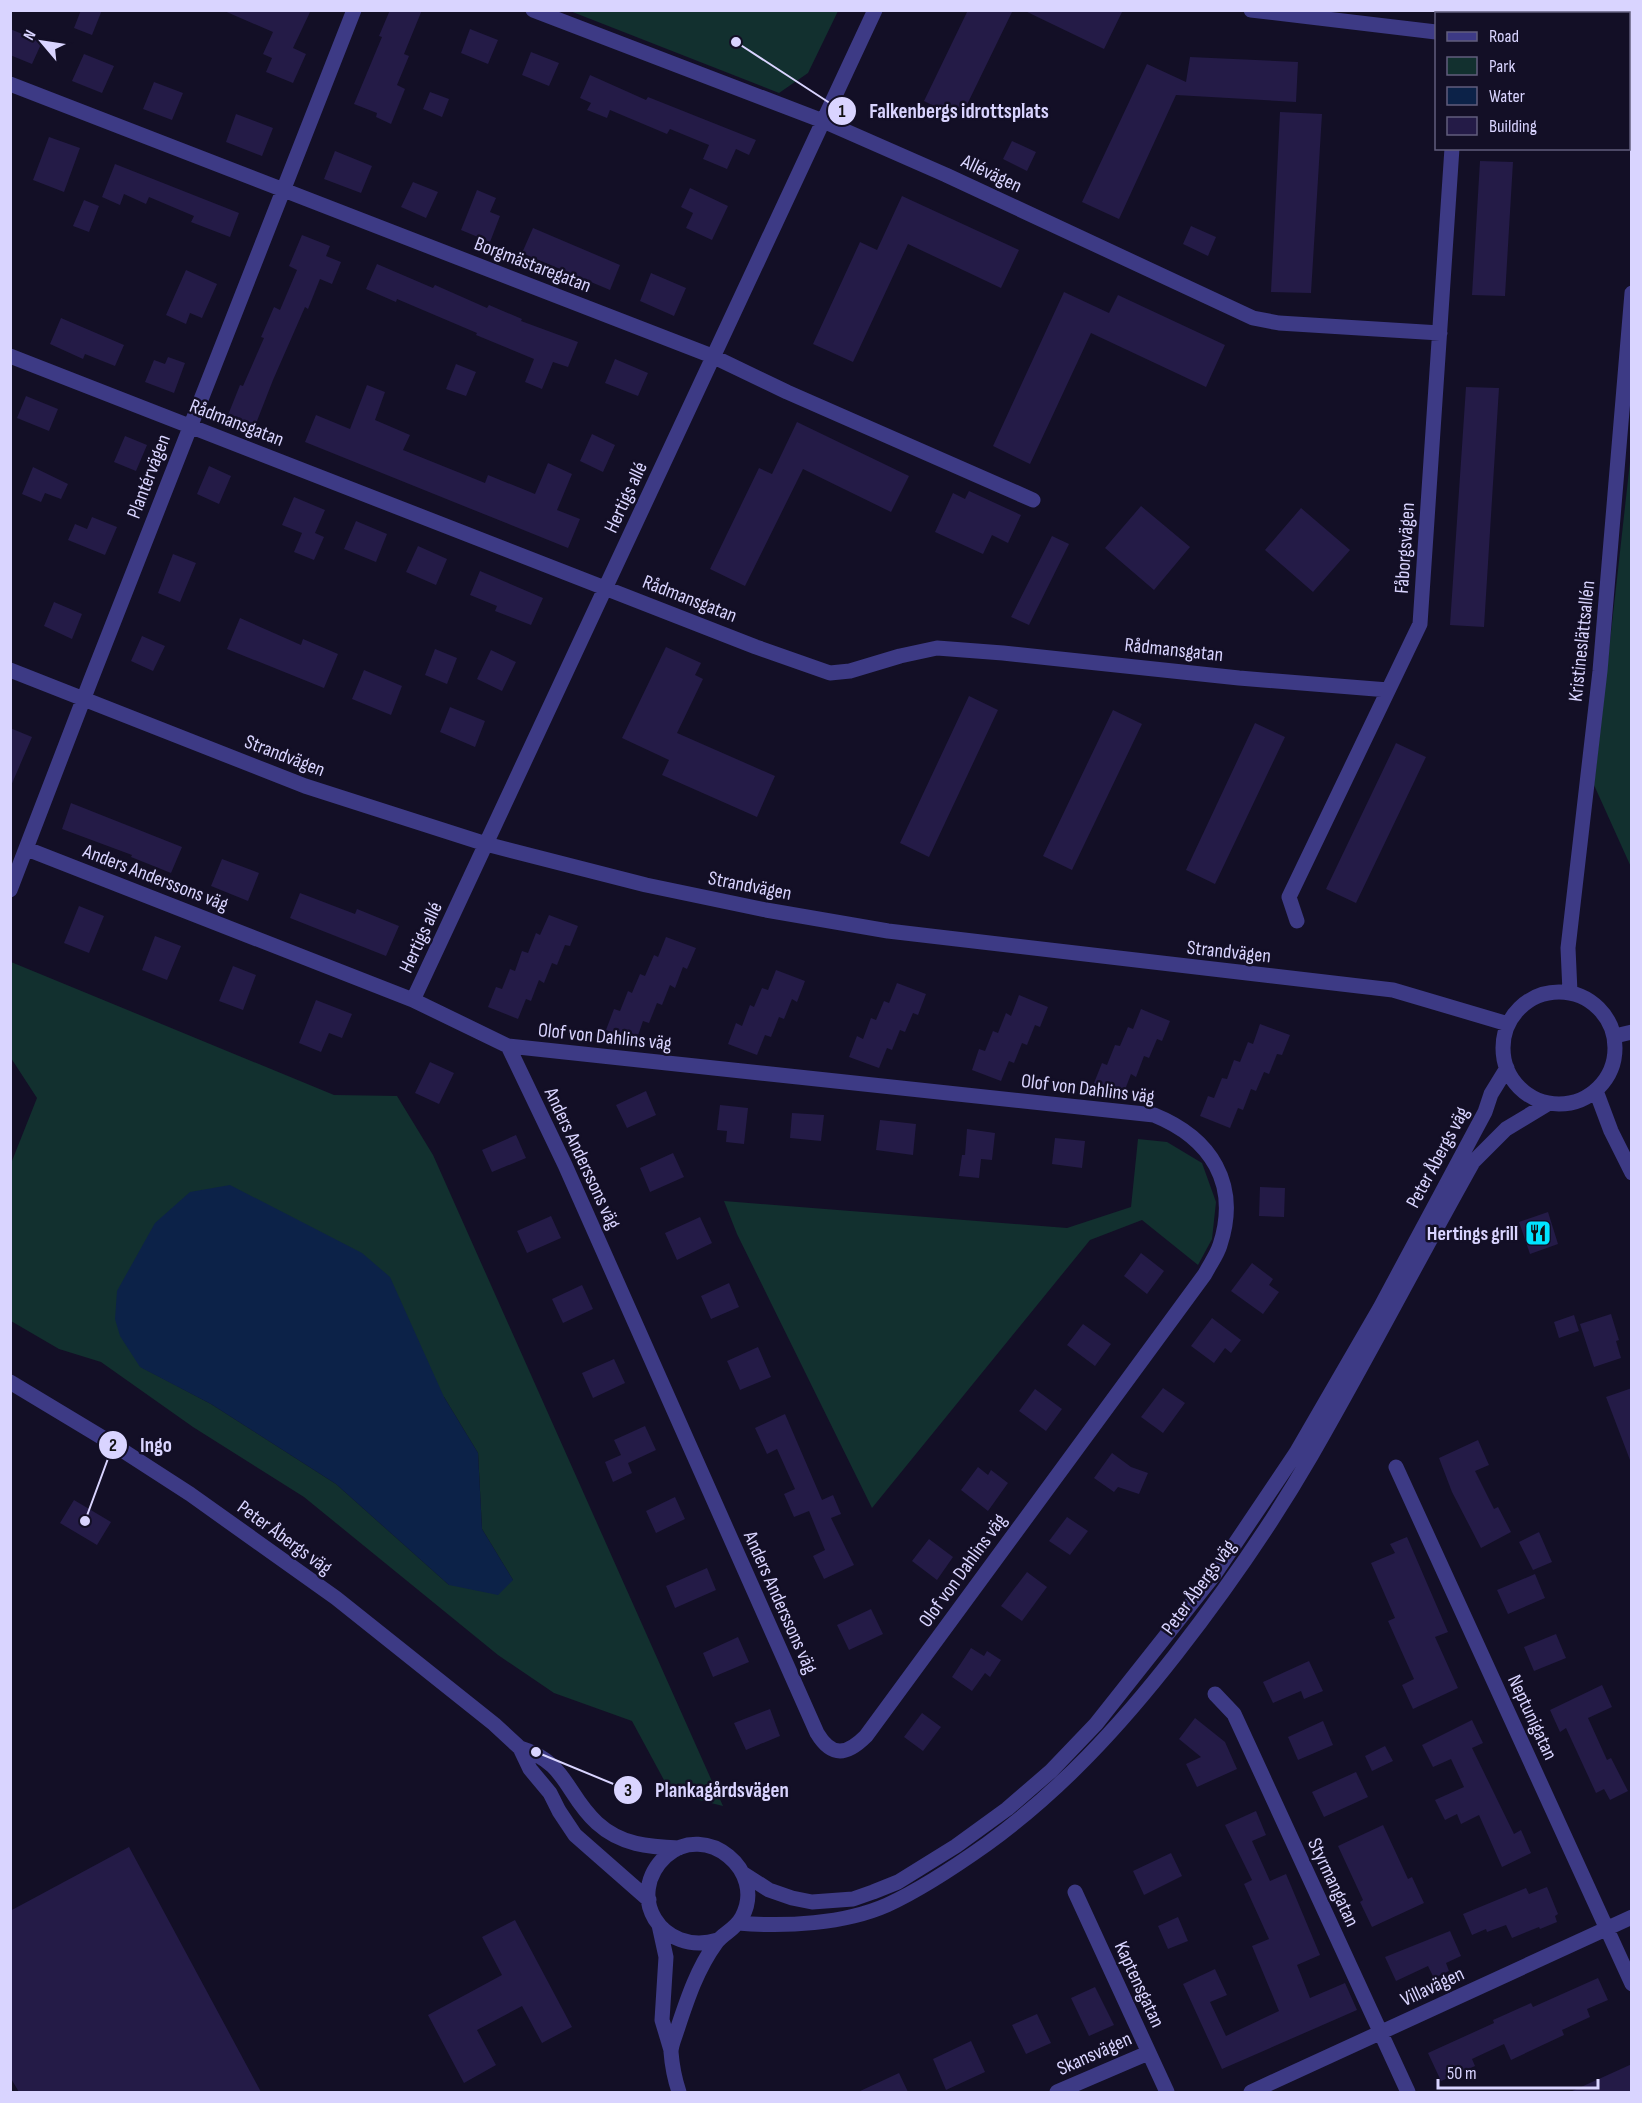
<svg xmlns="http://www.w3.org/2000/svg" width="1642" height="2103" font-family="'Sofia Sans Condensed',sans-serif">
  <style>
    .green { fill: #12302f; fill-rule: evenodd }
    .water { fill: #0c2248 }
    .building { fill: #241b47 }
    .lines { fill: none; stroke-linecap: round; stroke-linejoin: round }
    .minor { stroke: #3d3a85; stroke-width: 15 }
    .labels { text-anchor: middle; stroke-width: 5; stroke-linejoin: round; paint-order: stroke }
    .street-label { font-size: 20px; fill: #d9d4ff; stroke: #130f26 }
    .poi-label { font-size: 20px; font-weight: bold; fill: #d9d4ff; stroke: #130f26; text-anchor: end }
    .leader { fill: none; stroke: #d9d4ff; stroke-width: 2 }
    .callout-dot { fill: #d9d4ff; stroke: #130f26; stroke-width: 2 }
    .mark-label { font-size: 18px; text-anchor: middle; font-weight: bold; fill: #111 }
    .callout-label { font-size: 21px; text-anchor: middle; font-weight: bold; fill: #d9d4ff; stroke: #130f26; stroke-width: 5; stroke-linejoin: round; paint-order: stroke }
  </style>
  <rect width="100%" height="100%" fill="#130f26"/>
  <path class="green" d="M570,11L838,10V11L808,73L779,93Z
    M1631,453V867L1594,785Z
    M11,962L334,1095L397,1096L433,1155L723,1806L671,1793L632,1721L554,1693L498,1655L304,1497L193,1427L101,1362L59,1349L11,1321L10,1166L37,1098L11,1058ZM141,1367L444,1397L478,1453L482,1529L513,1580L449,1585L336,1484L211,1404Z
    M1138,1139L1167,1142L1202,1163L1216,1202L1212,1239L1198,1265L1142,1220L1090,1240L872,1508L737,1234L724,1201L1067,1228L1131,1207Z"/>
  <path class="water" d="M230,1185L362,1253L390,1277L444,1397L478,1453L482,1529L513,1580L498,1595L449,1585L336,1484L211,1404L140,1367L120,1336L115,1319L117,1291L155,1223L190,1192Z"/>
  <path class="building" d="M81,10H102L92,35L74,28Z
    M222,10H311L293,48L306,54L293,83L266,72L272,58L263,54L273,32Z
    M390,10H422L404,54L409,56L397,85L405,89L391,124L376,117L377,113L354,104L382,37L379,36Z
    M968,10H1013L960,119L924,101Z
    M1023,10H1123L1104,49Z
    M10,29L42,42L32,64L10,55Z
    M470,29L498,40L488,64L461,53Z
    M531,52L559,63L549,86L522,75Z
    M84,54L114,66L102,93L72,81Z
    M1190,57L1298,62L1296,102L1176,95L1119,219L1082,202L1147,64L1186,82Z
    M590,75L646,100L648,97L756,140L749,155L736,149L727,169L703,159L709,145L670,129L667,134L610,110L607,118L587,110L591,103L580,98Z
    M154,82L183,93L172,120L143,109Z
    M430,92L449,99L442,117L423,109Z
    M1280,112L1322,114L1311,293L1271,292Z
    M236,114L273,128L262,156L226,142Z
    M49,137L80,148L64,192L33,180Z
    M1012,141L1036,152L1027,171L1003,159Z
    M335,151L372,166L361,193L324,179Z
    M1480,161L1513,162L1505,296L1472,295Z
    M115,164L239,213L230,237L191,222L194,216L149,197L146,204L124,194L120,205L102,197Z
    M413,182L438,192L426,218L401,207Z
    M690,188L728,206L712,240L686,228L693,213L681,207Z
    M477,190L496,198L490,212L500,216L490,242L461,230Z
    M902,196L1019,250L1001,288L908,244L853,362L813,344L860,242L877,250Z
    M84,200L99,206L89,232L73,226Z
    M1191,226L1216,237L1208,256L1183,244Z
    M533,228L620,265L610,290L522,253Z
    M302,235L330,246L326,256L341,262L332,284L320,279L308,309L305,307L273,380L255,426L228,415L240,385L243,386L264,338L261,337L274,307L280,310L297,270L289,266Z
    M377,264L433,288L435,285L487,308L489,305L522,319L521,321L578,342L568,367L553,362L542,389L525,382L534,359L476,335L477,333L397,299L396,302L366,289Z
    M186,270L217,284L202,318L190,313L186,324L166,315Z
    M651,273L686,288L674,316L640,301Z
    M1064,292L1109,313L1118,295L1225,345L1206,387L1091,333L1030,464L993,446Z
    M61,318L124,345L115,366L85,354L83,359L50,344Z
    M168,357L185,363L174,393L145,382L154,360L165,364Z
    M615,359L648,373L638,396L605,383Z
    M456,364L476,372L466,396L446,389Z
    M367,385L385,392L375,420L410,435L403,450L485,483L488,475L535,494L548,463L572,474L557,510L580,519L568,548L305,442L316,415L350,429Z
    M1466,387L1499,388L1484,627L1450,625Z
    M26,396L58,409L49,431L17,418Z
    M797,422L909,476L891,512L803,469L745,586L710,569L759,468L772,474Z
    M592,434L615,445L603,472L580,461Z
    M125,436L147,445L136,471L114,462Z
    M209,466L231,476L219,504L197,494Z
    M33,467L68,484L61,499L45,493L41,502L22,494Z
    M969,491L1021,515L1008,543L992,535L983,554L935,532L953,493L965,499Z
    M294,497L325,510L315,533L324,537L314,560L294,552L302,533L282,525Z
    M1141,506L1190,547L1154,590L1105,548Z
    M1301,508L1350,550L1313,592L1265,550Z
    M92,517L117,527L105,555L68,540L75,524L87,529Z
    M356,521L387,534L376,562L344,549Z
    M1052,536L1069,544L1029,625L1011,617Z
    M418,546L447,559L436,585L406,572Z
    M173,554L196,563L180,602L158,593Z
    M480,571L543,598L531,625L495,611L497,606L470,595Z
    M54,602L82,614L72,639L44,626Z
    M240,618L301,645L303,639L338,654L324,688L227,649Z
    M142,636L165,646L153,671L131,661Z
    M666,647L701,663L695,675L703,679L677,733L775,776L757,817L662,775L669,760L622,738Z
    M435,649L457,658L447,684L425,675Z
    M491,650L516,662L502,691L477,679Z
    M364,670L402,686L391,715L352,699Z
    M969,696L998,710L929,857L900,843Z
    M450,707L485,721L475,747L440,732Z
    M1113,710L1142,724L1072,870L1043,856Z
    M1255,723L1285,737L1215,884L1186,870Z
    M10,728L32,737L10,788Z
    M1396,743L1426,757L1356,903L1326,889Z
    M71,803L182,847L171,873L131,857L132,855L62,829Z
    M222,859L259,873L248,901L211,886Z
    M300,893L355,914L357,909L399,926L386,956L290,918Z
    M79,906L104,916L89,953L64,943Z
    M549,915L578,926L570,946L565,945L557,965L552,963L544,983L539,980L531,1001L526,999L518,1019L488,1007L496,987L502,989L510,969L515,971L522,951L528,953L536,933L540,935Z
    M155,936L181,946L167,980L142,970Z
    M666,937L696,948L687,969L683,967L675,988L670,985L662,1005L657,1003L649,1023L643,1021L636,1041L606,1030L614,1009L620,1011L628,991L632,993L640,974L645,976L654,955L658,957Z
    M233,966L256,975L243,1010L219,1001Z
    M776,970L805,981L797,1002L792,999L784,1019L779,1017L771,1037L765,1035L757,1055L728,1044L736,1023L742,1026L750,1005L754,1007L762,988L768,990Z
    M897,983L926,994L918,1015L913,1013L905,1032L900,1030L892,1050L887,1048L879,1068L849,1057L857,1036L863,1039L871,1018L876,1020L884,1001L889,1003Z
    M1019,995L1048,1007L1040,1027L1035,1025L1027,1045L1022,1043L1014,1063L1009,1061L1001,1081L972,1070L979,1049L985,1051L993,1031L998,1033L1006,1013L1011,1016Z
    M316,1000L352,1014L342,1038L329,1033L321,1052L299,1043Z
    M1141,1009L1170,1021L1162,1041L1157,1039L1149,1058L1144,1056L1136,1077L1131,1074L1123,1095L1094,1083L1102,1063L1107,1065L1115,1045L1120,1046L1128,1027L1133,1029Z
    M1260,1024L1290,1035L1282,1055L1277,1054L1269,1074L1264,1072L1256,1091L1251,1089L1243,1110L1238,1108L1230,1128L1200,1116L1208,1096L1214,1098L1222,1078L1227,1079L1234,1060L1240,1062L1248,1042L1253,1044Z
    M430,1062L454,1073L439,1104L415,1093Z
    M646,1091L656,1115L627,1128L616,1105Z
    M720,1105L748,1108L744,1144L726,1142L727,1131L717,1130Z
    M792,1113L824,1115L821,1141L790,1138Z
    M880,1120L916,1124L913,1155L876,1150Z
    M967,1129L995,1133L992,1160L981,1159L979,1178L959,1176L962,1155H965Z
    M516,1135L526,1158L492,1172L482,1150Z
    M1055,1138L1085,1141L1082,1168L1052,1164Z
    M673,1153L684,1177L650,1192L640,1168Z
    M1260,1187L1285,1188L1284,1217L1259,1216Z
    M1548,1212L1558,1244L1530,1254L1519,1222Z
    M551,1216L561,1238L527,1253L517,1231Z
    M700,1217L712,1243L677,1260L665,1233Z
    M1141,1253L1164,1271L1147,1294L1124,1276Z
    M1252,1263L1273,1279L1269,1285L1279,1292L1263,1314L1231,1291Z
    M729,1283L739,1307L711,1319L701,1296Z
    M582,1285L593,1309L563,1323L552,1299Z
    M1611,1314L1619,1340L1616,1341L1621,1358L1594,1367L1580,1324Z
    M1574,1315L1579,1331L1559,1338L1554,1322Z
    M1212,1318L1241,1340L1231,1353L1225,1348L1214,1363L1191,1346Z
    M1083,1324L1111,1344L1095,1366L1067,1345Z
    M758,1347L771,1377L740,1390L727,1361Z
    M614,1359L625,1383L593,1398L582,1373Z
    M1163,1388L1185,1403L1163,1433L1141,1417Z
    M1632,1388V1459L1630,1460L1606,1397Z
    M1035,1389L1062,1409L1046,1431L1019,1411Z
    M785,1414L822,1500L833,1495L841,1514L831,1518L854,1565L824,1579L813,1556L825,1550L809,1511L794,1517L784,1494L795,1489L777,1449L767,1454L755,1428Z
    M645,1426L656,1450L628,1463L632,1473L613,1482L605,1462L621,1455L614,1440Z
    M1478,1440L1489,1465L1475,1471L1494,1509L1498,1507L1511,1532L1481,1548L1452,1492L1439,1458Z
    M1112,1453L1131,1467L1148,1473L1139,1494L1118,1487L1114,1492L1094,1478Z
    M978,1467L988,1475L991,1470L1008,1483L988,1511L961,1490Z
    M675,1497L685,1519L656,1533L646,1511Z
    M74,1500L111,1522L97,1545L60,1523Z
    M1067,1517L1088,1531L1070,1555L1049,1541Z
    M1539,1532L1552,1562L1533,1570L1519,1542Z
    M1407,1537L1448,1632L1435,1637L1458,1688L1413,1709L1402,1685L1414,1679L1388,1621L1395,1618L1371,1563L1395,1553L1390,1544Z
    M929,1539L953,1557L937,1580L912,1561Z
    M707,1568L716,1590L675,1608L666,1586Z
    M1027,1572L1047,1587L1022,1621L1001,1606Z
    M1535,1574L1545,1598L1508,1614L1497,1590Z
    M871,1609L883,1634L849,1650L837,1625Z
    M1556,1634L1566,1658L1534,1671L1524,1647Z
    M738,1637L749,1662L713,1677L703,1653Z
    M971,1648L984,1656L987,1651L1001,1660L990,1677L985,1673L972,1691L952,1677Z
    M1309,1661L1323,1691L1304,1699L1301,1691L1273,1703L1263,1682Z
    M1602,1685L1612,1707L1588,1718L1607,1760L1611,1758L1628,1791L1610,1800L1604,1789L1596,1793L1566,1728L1560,1732L1550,1710Z
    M770,1709L780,1736L746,1750L734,1723Z
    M922,1713L941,1727L923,1751L904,1737Z
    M1195,1718L1225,1742L1237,1769L1197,1787L1186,1764L1201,1757L1179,1739Z
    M1472,1720L1483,1743L1472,1748L1514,1834L1521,1830L1531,1853L1502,1867L1479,1815L1461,1824L1457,1814L1445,1820L1435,1800L1464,1787L1451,1759L1433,1767L1422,1745Z
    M1323,1721L1333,1745L1298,1760L1288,1737Z
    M1385,1746L1393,1761L1372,1771L1365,1756Z
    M1356,1772L1368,1797L1324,1817L1312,1792Z
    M1256,1811L1266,1835L1252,1841L1270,1881L1286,1874L1320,1955L1297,1965L1310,1998L1345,1983L1357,2010L1222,2069L1183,1984L1215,1969L1227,1995L1210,2002L1226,2036L1279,2011L1252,1946L1269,1939L1244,1884L1252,1880L1225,1825Z
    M1383,1825L1408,1879L1412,1877L1424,1903L1372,1927L1360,1902L1363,1900L1338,1846Z
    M129,1847L261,2092H19L10,2077V1911Z
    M1171,1853L1182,1876L1144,1895L1133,1871Z
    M1547,1887L1558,1914L1555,1916L1557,1922L1540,1929L1539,1927L1512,1938L1506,1925L1487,1932L1486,1929L1472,1935L1463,1914L1526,1888L1529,1894Z
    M1178,1917L1188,1941L1168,1949L1158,1926Z
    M515,1920L572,2027L542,2043L522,2006L477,2030L496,2065L464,2083L428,2015L502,1975L482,1937Z
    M1450,1931L1461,1956L1446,1963L1449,1971L1434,1978L1428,1966L1396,1981L1385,1957Z
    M1598,1978L1608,2000L1587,2009L1590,2017L1562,2030L1564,2035L1511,2060L1504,2044L1472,2059L1475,2066L1441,2081L1428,2053L1494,2023L1493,2020L1531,2003L1533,2007Z
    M1095,1987L1114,2025L1089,2036L1071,1998Z
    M1037,2014L1051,2043L1026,2054L1012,2025Z
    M971,2041L985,2072L946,2090L933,2059Z
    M1632,2064V2092H1570Z
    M899,2073L908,2092H858Z"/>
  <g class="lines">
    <path class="minor" d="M533,10L823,121L946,175L1253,318L1279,323L1440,333
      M1251,10L1436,32
      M1487,14V10
      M1628,31L1632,27
      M10,84L712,356L787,392L1033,500
      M1628,90L1632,94
      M10,356L756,647L830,673L850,671L900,656L937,648L1003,653L1239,678L1388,690
      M10,670L305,786L486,844L646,885L766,910L888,931L1393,990L1508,1024
      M27,849L413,1000L508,1046L565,1165L817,1733C832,1758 847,1755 866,1736L1205,1274C1210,1264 1217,1255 1220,1245C1240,1184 1211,1138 1154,1115L508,1046
      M10,890L90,682L354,10
      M1297,921L1289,897L1420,624L1452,148
      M1503 1048a56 56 0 1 1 112 0a56 56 0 1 1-112 0Z
      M1570,992L1568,948L1600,671L1632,293
      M413,1000L875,10
      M1615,1036L1632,1032
      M1596,1091L1611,1131L1632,1173
      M10,1382L108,1441L190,1494L336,1598L494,1724L520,1748L530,1769L550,1793L559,1811L575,1835L649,1900
      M1396,1467L1632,1984
      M1215,1694L1234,1714L1408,2092
      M520,1748C567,1762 566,1795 597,1823C621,1845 649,1847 679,1848
      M744,1874L769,1890L792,1898L812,1902L853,1899L873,1892L898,1882L956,1846L1007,1809L1051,1771L1096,1724L1214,1575L1296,1453L1380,1308L1485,1112L1491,1094L1507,1068
      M1075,1892L1167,2092
      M738,1923C785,1927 844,1924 887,1905C922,1889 956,1866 987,1844C1061,1790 1119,1727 1176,1654C1225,1591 1271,1525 1311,1456C1367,1359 1418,1260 1473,1162L1506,1129L1549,1103
      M659,1925L666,1957L662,2020L671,2050
      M679,2092C675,2080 672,2065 671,2052C671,2045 675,2037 677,2030C687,2000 697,1969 716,1943C723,1933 735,1930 742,1917C767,1871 706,1821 666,1856C624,1895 661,1957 718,1940
      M1057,2092L1148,2053
      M1251,2092L1632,1917"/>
  </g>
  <defs>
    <symbol id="restaurant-square" viewBox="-11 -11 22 22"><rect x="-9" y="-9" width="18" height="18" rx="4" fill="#00e5ff" stroke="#130f26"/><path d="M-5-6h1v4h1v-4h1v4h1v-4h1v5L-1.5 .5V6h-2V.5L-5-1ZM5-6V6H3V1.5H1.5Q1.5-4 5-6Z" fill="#111"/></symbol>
  </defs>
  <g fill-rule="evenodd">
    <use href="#restaurant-square" x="1523" y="1218" width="30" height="30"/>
  </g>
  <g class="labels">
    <g class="street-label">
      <text transform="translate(992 173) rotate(25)" y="7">Allévägen</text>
      <text transform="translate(533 264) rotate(21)" y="7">Borgmästaregatan</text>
      <text transform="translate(237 422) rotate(21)" y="7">Rådmansgatan</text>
      <text transform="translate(148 476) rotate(-69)" y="7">Plantérvägen</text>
      <text transform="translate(625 497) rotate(-65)" y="7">Hertigs allé</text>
      <text transform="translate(1404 548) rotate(-86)" y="7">Fåborgsvägen</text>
      <text transform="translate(690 598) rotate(21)" y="7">Rådmansgatan</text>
      <text transform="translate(1581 641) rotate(-84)" y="7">Kristineslättsallén</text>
      <text transform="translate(1174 649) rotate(6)" y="7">Rådmansgatan</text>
      <text transform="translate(285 755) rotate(21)" y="7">Strandvägen</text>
      <text transform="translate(156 877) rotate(21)" y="7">Anders Anderssons väg</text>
      <text transform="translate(750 885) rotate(11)" y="7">Strandvägen</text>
      <text transform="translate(420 937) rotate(-65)" y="7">Hertigs allé</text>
      <text transform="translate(1229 951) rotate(6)" y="7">Strandvägen</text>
      <text transform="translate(605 1036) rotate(6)" y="7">Olof von Dahlins väg</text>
      <text transform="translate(1088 1088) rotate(7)" y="7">Olof von Dahlins väg</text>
      <text transform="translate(1437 1157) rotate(-62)" y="7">Peter Åbergs väg</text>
      <text transform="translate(583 1158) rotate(65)" y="7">Anders Anderssons väg</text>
      <text transform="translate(285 1537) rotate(36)" y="7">Peter Åbergs väg</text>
      <text transform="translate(962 1570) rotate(-54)" y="7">Olof von Dahlins väg</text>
      <text transform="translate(1198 1587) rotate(-54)" y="7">Peter Åbergs väg</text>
      <text transform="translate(781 1602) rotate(66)" y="7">Anders Anderssons väg</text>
      <text transform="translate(1533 1717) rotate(65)" y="7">Neptunigatan</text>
      <text transform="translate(1334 1882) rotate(65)" y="7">Styrmangatan</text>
      <text transform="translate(1140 1984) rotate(65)" y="7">Kaptensgatan</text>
      <text transform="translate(1432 1986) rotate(-25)" y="7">Villavägen</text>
      <text transform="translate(1094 2053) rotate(-24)" y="7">Skansvägen</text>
    </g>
    <g class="poi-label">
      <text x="1518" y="1240">Hertings grill</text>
    </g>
  </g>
  <path class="leader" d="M736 42L842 111M85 1521L113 1445M536 1752L628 1790"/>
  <g class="callout-dot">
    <circle cx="736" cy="42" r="6"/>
    <circle cx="85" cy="1521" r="6"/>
    <circle cx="536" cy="1752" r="6"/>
    <circle cx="842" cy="111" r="15"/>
    <circle cx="113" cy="1445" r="15"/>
    <circle cx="628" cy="1790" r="15"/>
  </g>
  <g class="mark-label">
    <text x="842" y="117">1</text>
    <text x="113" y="1451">2</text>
    <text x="628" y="1796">3</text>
  </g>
  <g class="callout-label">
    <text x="959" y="118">Falkenbergs idrottsplats</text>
    <text x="156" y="1452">Ingo</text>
    <text x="722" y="1797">Plankagårdsvägen</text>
  </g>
  <rect width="1642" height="2103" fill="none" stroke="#d9d4ff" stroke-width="24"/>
  <rect x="1435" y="12" width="195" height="138" fill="#130f26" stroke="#625e7d" stroke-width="1.5"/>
  <rect x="1447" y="32" width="30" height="9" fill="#3d3a85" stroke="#625e7d" stroke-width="1.5"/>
  <text x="1489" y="42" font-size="18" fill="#d9d4ff">Road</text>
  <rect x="1447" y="57" width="30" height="18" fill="#12302f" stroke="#625e7d" stroke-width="1.5"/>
  <text x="1489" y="72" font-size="18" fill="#d9d4ff">Park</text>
  <rect x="1447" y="87" width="30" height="18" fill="#0c2248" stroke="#625e7d" stroke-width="1.5"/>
  <text x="1489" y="102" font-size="18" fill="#d9d4ff">Water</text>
  <rect x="1447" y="117" width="30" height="18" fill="#241b47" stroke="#625e7d" stroke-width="1.5"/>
  <text x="1489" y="132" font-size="18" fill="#d9d4ff">Building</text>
  <g transform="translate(42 42) rotate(299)" stroke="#130f26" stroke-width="4.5" paint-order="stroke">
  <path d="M0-4.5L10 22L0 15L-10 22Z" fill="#d9d4ff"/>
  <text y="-9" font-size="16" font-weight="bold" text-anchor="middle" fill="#d9d4ff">N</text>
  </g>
  <path d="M1438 2079v9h160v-9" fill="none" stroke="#d9d4ff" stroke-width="3"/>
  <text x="1447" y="2079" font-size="18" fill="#d9d4ff" stroke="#130f26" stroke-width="4.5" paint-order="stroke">50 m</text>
</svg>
